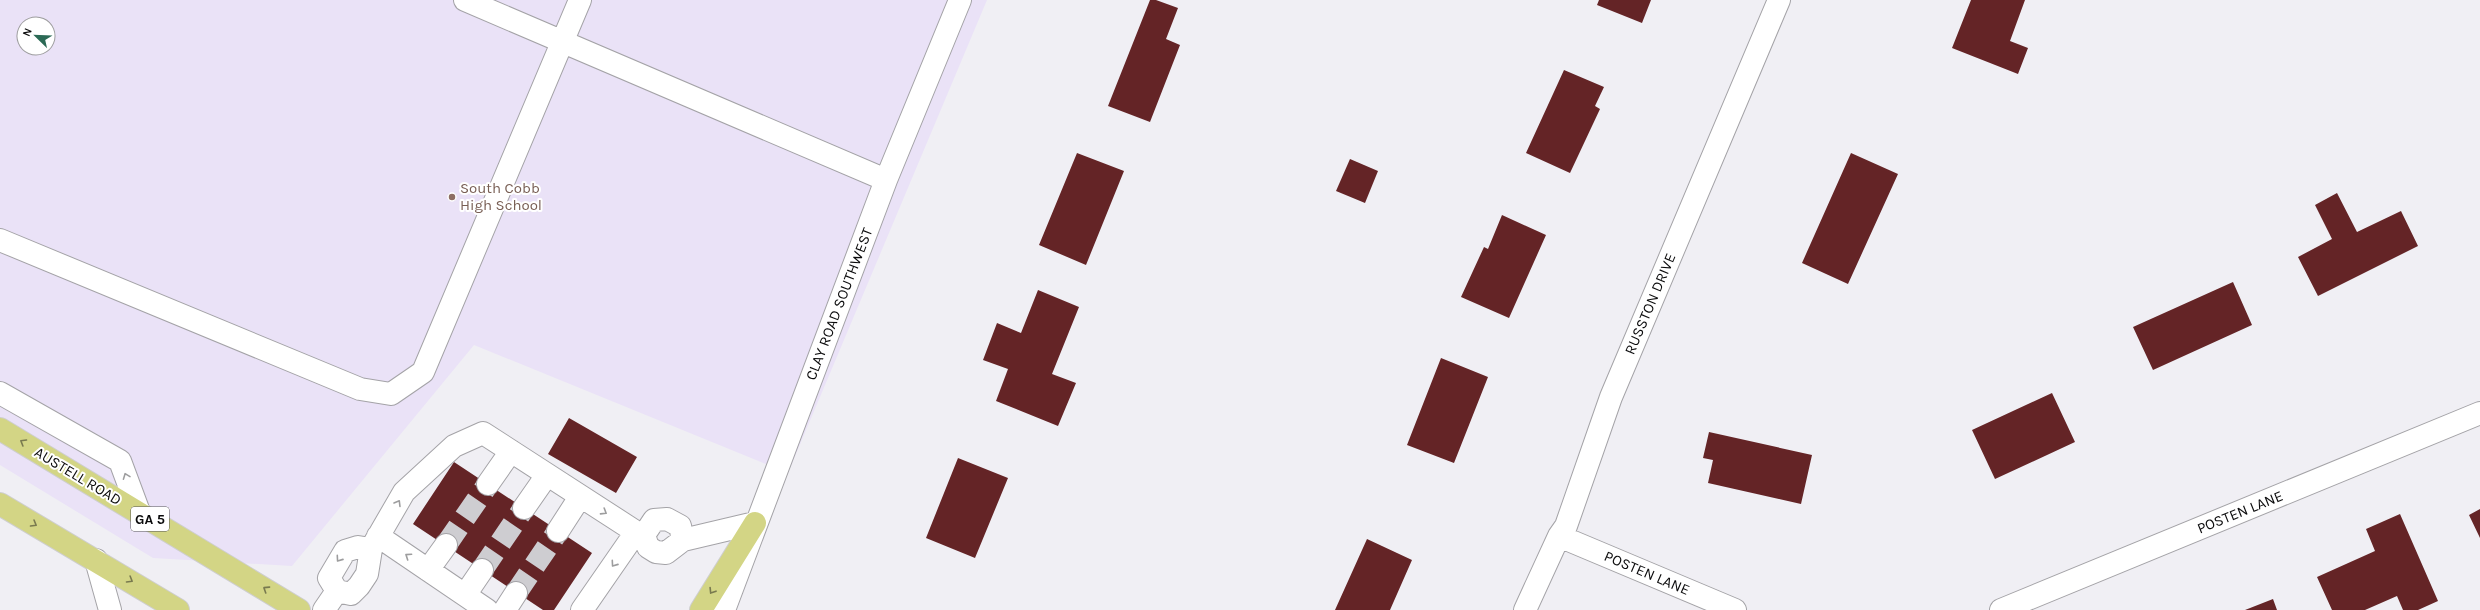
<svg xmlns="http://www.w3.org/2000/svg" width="2480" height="610" font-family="Karla,sans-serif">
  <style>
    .education { fill: #eae2f7; fill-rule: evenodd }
    .building { fill: #642426 }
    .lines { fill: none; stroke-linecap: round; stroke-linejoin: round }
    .minor-tunnel { stroke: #cecdd1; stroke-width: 22; stroke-dasharray: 22 11; stroke-linecap: butt }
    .minor-casing { stroke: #a4a3a7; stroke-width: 24 }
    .major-casing { stroke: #cecece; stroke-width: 24 }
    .minor { stroke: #fff; stroke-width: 22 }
    .major { stroke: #d3d585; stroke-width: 22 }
    .oneway { stroke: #797a4f }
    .oneway2 { stroke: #9d9d9e }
    .education-dot { fill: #8d6e63; stroke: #fff; stroke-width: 1.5 }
    .labels { text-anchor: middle; stroke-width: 4; stroke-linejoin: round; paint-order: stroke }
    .shield { fill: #fff; stroke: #545455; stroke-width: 1 }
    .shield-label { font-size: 14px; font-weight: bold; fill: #0b0b0c }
    .education-label { font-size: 15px; fill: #785e54; stroke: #fff; text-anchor: start }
    .street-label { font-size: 15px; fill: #0b0b0c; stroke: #fff }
  </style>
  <rect width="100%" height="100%" fill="#f0eff4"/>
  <path class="education" d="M0,0H987L788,473L474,345L292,566L153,558L0,465ZM24,24H48V48H24Z"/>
  <path class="building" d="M1150,0H1156L1178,8L1166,39L1180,45L1150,122L1108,106Z
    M1599,0H1651L1642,23L1597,5Z
    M1971,0H2025L2010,41L2028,48L2018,74L1952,48Z
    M1564,70L1604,87L1595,106L1600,109L1570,173L1526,153Z
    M1077,153L1124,171L1086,265L1039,245Z
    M1851,153L1898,174L1848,284L1802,263Z
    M1350,159L1378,171L1365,203L1336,191Z
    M2337,193L2357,232L2401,211L2418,246L2318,296L2298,257L2332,239L2315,205Z
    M1502,215L1546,235L1509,318L1461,297L1484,247L1488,249Z
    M2233,282L2252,325L2153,370L2133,327Z
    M1038,290L1079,307L1052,374L1076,383L1058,426L996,401L1008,369L983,360L997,323L1021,333Z
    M1441,358L1488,377L1454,463L1407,445Z
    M2052,393L2075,442L1995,479L1972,430Z
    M569,418L637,457L616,493L548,454Z
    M1709,432L1812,455L1801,504L1708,483L1713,460L1703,458Z
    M958,458L1008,478L975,558L926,538Z
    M454,462L592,553L554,610H543L413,524Z
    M2480,509V538L2469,515Z
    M2400,514L2438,601L2418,610H2403L2397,596L2365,610H2332L2317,577L2375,551L2366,529Z
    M1367,539L1412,560L1390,610H1335Z
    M2273,599L2277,610H2245Z"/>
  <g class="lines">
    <path class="minor-tunnel" d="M446,545L488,484
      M482,570L524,508
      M516,593L558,531"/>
    <defs>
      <path id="minor" d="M465,0L886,180
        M0,240L360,389L391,394L423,372L580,0
        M0,393L120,461L139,512
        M488,484L511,451
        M524,508L547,475
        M558,531L580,497
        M378,536L487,610
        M1559,536L1735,610
        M683,540L680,526L667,519L654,520L644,535L648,547L656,552L666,553L683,540L755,523
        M371,549L358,547L345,551L329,578L337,591L351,594L359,586L367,574L371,549L404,492L454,446L483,433L636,532L644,535
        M96,560L110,610
        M428,570L446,545
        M465,595L482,570
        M324,610L337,591
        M505,610L516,593
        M582,610L636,532
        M724,610L886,180L960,0
        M1525,610L1559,536L1566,526L1611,397L1779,0
        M2001,610L2480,413"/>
      <path id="major" d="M0,429L299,610
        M0,504L178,610
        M701,610L755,523"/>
    </defs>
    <use href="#minor" class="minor-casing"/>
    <use href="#major" class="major-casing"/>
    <use href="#minor" class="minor"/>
    <use href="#major" class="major"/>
  </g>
  <defs><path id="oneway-chevron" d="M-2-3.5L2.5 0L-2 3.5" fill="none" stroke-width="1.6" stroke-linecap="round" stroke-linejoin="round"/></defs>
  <g class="oneway">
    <use href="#oneway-chevron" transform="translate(23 442) rotate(-149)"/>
    <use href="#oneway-chevron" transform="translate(34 524) rotate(30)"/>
    <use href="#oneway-chevron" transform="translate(130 580) rotate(31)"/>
    <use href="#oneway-chevron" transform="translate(266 589) rotate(-147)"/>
    <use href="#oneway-chevron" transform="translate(712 591) rotate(122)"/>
  </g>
  <g class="oneway2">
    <use href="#oneway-chevron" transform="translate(126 476) rotate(-111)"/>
    <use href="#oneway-chevron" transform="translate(398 503) rotate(-59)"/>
    <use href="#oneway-chevron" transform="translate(604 512) rotate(32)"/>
    <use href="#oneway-chevron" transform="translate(408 556) rotate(-146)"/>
    <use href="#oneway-chevron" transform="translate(339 559) rotate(125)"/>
    <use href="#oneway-chevron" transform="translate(614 564) rotate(125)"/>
  </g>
  <circle class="education-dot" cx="452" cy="197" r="4"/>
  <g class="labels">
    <rect class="shield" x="131" y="507" width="38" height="24" rx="3"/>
    <g class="shield-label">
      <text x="150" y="524">GA 5</text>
    </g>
    <g class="education-label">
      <text x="460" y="193">South Cobb<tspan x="460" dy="17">High School</tspan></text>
    </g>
    <g class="street-label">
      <text transform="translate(839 304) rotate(-69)" y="5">CLAY ROAD SOUTHWEST</text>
      <text transform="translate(1650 304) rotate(-67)" y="5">RUSSTON DRIVE</text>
      <text transform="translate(78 476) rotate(31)" y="5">AUSTELL ROAD</text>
      <text transform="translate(2240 512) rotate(-22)" y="5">POSTEN LANE</text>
      <text transform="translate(1647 573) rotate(23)" y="5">POSTEN LANE</text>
    </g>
  </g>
  <g transform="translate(36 36) rotate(293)"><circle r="19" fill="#ffffff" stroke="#9d9d9e"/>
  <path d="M0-3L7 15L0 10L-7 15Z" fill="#2b6955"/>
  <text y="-6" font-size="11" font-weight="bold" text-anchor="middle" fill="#0b0b0c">N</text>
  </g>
</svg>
